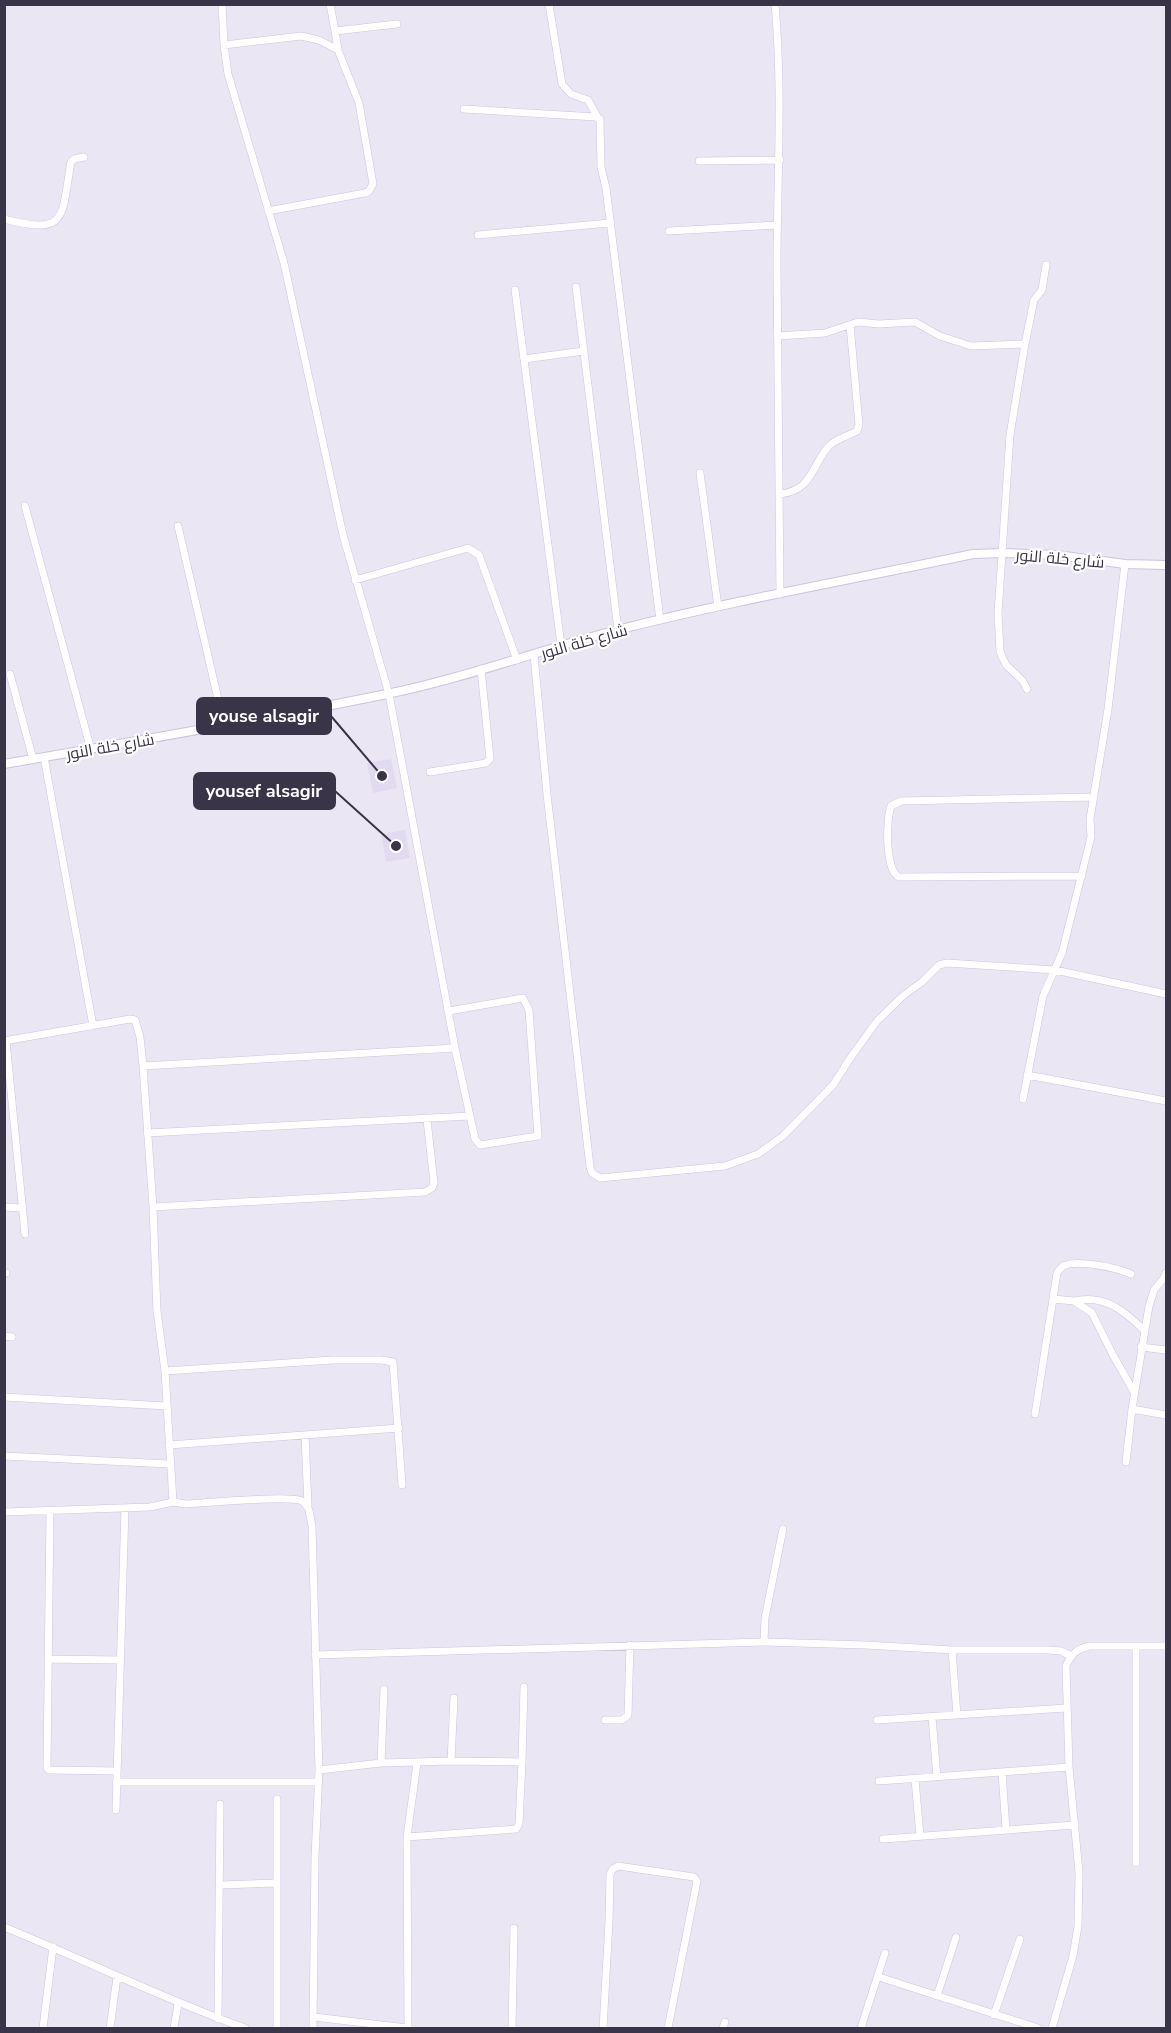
<svg xmlns="http://www.w3.org/2000/svg" width="1171" height="2033" font-family="'Nunito Sans',Cairo,sans-serif">
  <style>
    .residential { fill: #e2daf0 }
    .lines { fill: none; stroke-linecap: round; stroke-linejoin: round }
    .minor-casing { stroke: #cdc4df; stroke-width: 8 }
    .tertiary-casing { stroke: #cdc4df; stroke-width: 10 }
    .minor { stroke: #fff; stroke-width: 7 }
    .tertiary { stroke: #fff; stroke-width: 8 }
    .labels { text-anchor: middle; stroke-width: 4.5; stroke-linejoin: round; paint-order: stroke }
    .street-label { font-size: 16px; fill: #393448; stroke: #fff }
    .leader { fill: none; stroke: #393448; stroke-width: 2 }
    .callout-dot { fill: #393448; stroke: #fff; stroke-width: 2 }
    .callout { fill: #393448; stroke: #393448; stroke-width: 2 }
    .callout-label { font-size: 18px; text-anchor: middle; font-weight: bold; fill: #fff }
  </style>
  <rect width="100%" height="100%" fill="#ebe6f4"/>
  <path class="residential" d="M391,759L397,788L373,793L367,763Z
    M405,830L410,858L386,862L381,834Z"/>
  <g class="lines">
    <defs>
      <path id="minor" d="M222,4L224,45L228,74L284,263L343,535L389,694L455,1048L475,1139L480,1145L538,1136L529,1010L523,998L449,1011
        M330,4L335,31L397,24
        M549,4L562,84L571,94L588,100L598,118
        M775,4C783,92 777,180 777,267C777,376 780,485 780,594
        M224,45L301,36L319,40L338,50
        M464,109L596,117L600,119L601,167L606,188L660,620
        M699,161L780,160
        M268,211L365,193L369,191L373,184L359,103L338,50L335,31
        M4,219C69,236 61,217 71,162L74,159L84,157
        M669,231L777,225
        M478,235L610,223
        M576,287L618,630
        M515,290L561,645
        M777,336L825,333L858,322L879,324L915,322L940,336L971,346L1025,344
        M524,359L584,351
        M700,473L718,607
        M780,494C812,490 810,469 828,447C833,440 848,436 857,431L859,425L850,325
        M25,506L91,750
        M178,526L224,725
        M355,580L468,548L479,555L517,660
        M534,655L547,794L590,1167L592,1173L600,1178L725,1166L758,1154L783,1136L833,1085L851,1057L877,1021L904,995L922,982L939,965L947,963L1055,970L1166,994
        M10,674L33,759
        M1027,689L1023,681L1006,665L1000,652L998,613L1010,435L1025,344L1034,300L1042,290L1046,265
        M44,757L93,1026
        M430,772L486,763L490,759L481,669
        M1082,876L899,877C885,871 886,820 891,806L901,801L1093,797
        M4,1041L130,1019L135,1020L140,1037L143,1066L153,1207L157,1311L165,1371L173,1502L186,1504C204,1503 291,1495 302,1501C310,1505 310,1517 312,1526L319,1770L315,1857L313,2028
        M6,1041L25,1234
        M143,1066L455,1048
        M1027,1075L1166,1101
        M1023,1099L1043,996L1062,953L1091,837L1090,819L1108,709L1125,564
        M147,1133L469,1116
        M4,1207L22,1208
        M153,1207L425,1192L432,1188L434,1183L427,1120
        M4,1273H6
        M1053,1299L1074,1301L1092,1313L1113,1355L1134,1392
        M1074,1301C1105,1294 1124,1311 1144,1330
        M4,1336L12,1337
        M1141,1347L1166,1350
        M165,1371L332,1360H381L393,1362L402,1485
        M4,1397L167,1406
        M1132,1409L1166,1415
        M1035,1414L1057,1273C1058,1271 1062,1267 1063,1266C1077,1259 1118,1268 1131,1274
        M305,1435L308,1506
        M169,1445L399,1428
        M4,1456L169,1464
        M1126,1462L1132,1409L1149,1306L1154,1290L1164,1278L1166,1273
        M50,1510L47,1768L49,1770L117,1771
        M4,1512L150,1507L173,1502
        M764,1642L765,1618L783,1529
        M1136,1647V1863
        M952,1650L957,1715
        M315,1655L764,1642L866,1645L952,1650H1048L1061,1651L1071,1656
        M48,1659L119,1660
        M932,1717L937,1777
        M605,1720H622L628,1715L630,1645
        M877,1720L1066,1708
        M451,1761L454,1698
        M381,1763L384,1689
        M319,1770L381,1763L451,1761L522,1762L524,1687
        M1002,1772L1006,1830
        M915,1779L920,1836
        M879,1781L1069,1767
        M116,1782H317
        M116,1810L125,1508
        M407,1837L516,1829L519,1824L522,1762
        M883,1839L1075,1825
        M221,1885L277,1883
        M4,1927C85,1960 163,1999 245,2028
        M879,1977L1038,2028
        M937,1996L956,1937
        M994,2015L1020,1939
        M314,2017L407,2028
        M218,2019L220,1804
        M43,2028L53,1947
        M110,2028L117,1977
        M174,2028L178,2004
        M277,2028V1799
        M408,2028L407,1837L417,1763
        M512,2028L514,1928
        M603,2028L609,1922L610,1874L613,1869L618,1866L694,1877L697,1881L668,2028
        M723,2028L725,2022
        M861,2028L885,1953
        M1052,2028L1073,1956L1078,1926L1079,1872L1069,1767L1066,1666C1071,1654 1077,1649 1089,1646H1166"/>
      <path id="tertiary" d="M4,764C132,742 260,720 387,694C465,678 540,650 617,630C735,600 855,579 973,554L1003,553L1057,555L1125,564L1166,565"/>
    </defs>
    <use href="#minor" class="minor-casing"/>
    <use href="#tertiary" class="tertiary-casing"/>
    <use href="#minor" class="minor"/>
    <use href="#tertiary" class="tertiary"/>
  </g>
  <g class="labels">
    <g class="street-label">
      <text transform="translate(1060 558) rotate(5)" y="6">شارع خلة النور</text>
      <text transform="translate(584 641) rotate(-16)" y="6">شارع خلة النور</text>
      <text transform="translate(110 746) rotate(-10)" y="6">شارع خلة النور</text>
    </g>
  </g>
  <path class="leader" d="M382 776L331 716M396 846L335 791"/>
  <g class="callout-dot">
    <circle cx="382" cy="776" r="6"/>
    <circle cx="396" cy="846" r="6"/>
  </g>
  <g class="callout">
    <rect x="197" y="698" width="134" height="36" rx="6"/>
    <rect x="194" y="773" width="141" height="36" rx="6"/>
  </g>
  <g class="callout-label">
    <text x="264" y="722">youse alsagir</text>
    <text x="264" y="797">yousef alsagir</text>
  </g>
  <rect width="1171" height="2033" fill="none" stroke="#393448" stroke-width="12"/>
</svg>
